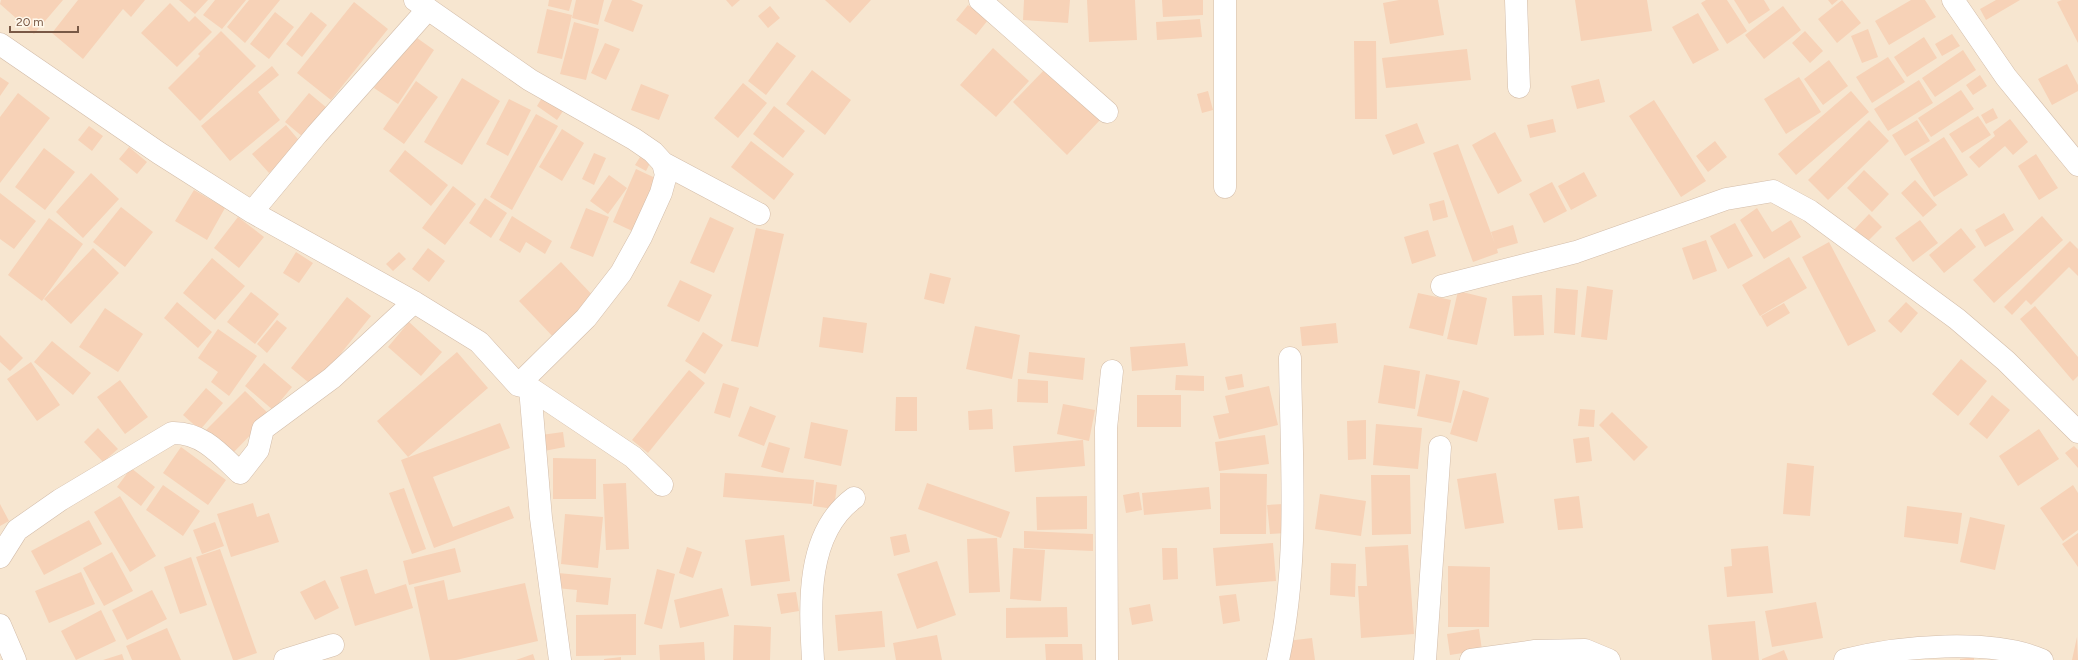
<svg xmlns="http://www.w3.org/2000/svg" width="2078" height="660" font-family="Figtree,sans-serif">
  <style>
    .residential { fill: #f7e6d0 }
    .building { fill: #f7d2b7 }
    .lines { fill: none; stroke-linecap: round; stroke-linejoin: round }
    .minor-casing { stroke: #d3bdaa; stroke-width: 23 }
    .minor { stroke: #fff; stroke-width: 22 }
  </style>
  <rect width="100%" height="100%" fill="#fff4e2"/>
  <path class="residential" d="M0,0H2078V660H0Z"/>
  <path class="building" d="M1,0H63L34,34L0,4Z
    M78,0H145L131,17L123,9L83,59L52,33Z
    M179,0H208L195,14Z
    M215,0H246L222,29L203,15Z
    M249,0H280L245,43L227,27Z
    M549,0H572L569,11L548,6Z
    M576,0H604L598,25L572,18Z
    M612,0H631L643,5L633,32L604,21Z
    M726,0H740L732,7Z
    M825,0H871L850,23Z
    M1024,0H1070L1068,23L1023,20Z
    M1087,0H1135L1137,40L1089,42Z
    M1162,0H1203V15L1163,17Z
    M1399,0H1438L1444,35L1390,44L1383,3Z
    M1575,0H1647L1652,31L1581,41Z
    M1706,0H1727L1747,31L1727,44L1701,3Z
    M1734,0H1764L1770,10L1749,24Z
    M1828,0H1838L1832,5Z
    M1842,0L1861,23L1837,43L1818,19Z
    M1911,0H1925L1936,17L1889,45L1875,21Z
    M1996,0H2020L1986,20L1980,9Z
    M2062,0H2078V43L2057,2Z
    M354,2L388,29L331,100L297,73Z
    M170,3L189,22L195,16L212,32L177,67L141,33Z
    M968,5L988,20L976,35L956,20Z
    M770,6L780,18L768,28L758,16Z
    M1783,6L1801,30L1764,59L1745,35Z
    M547,9L572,15L562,59L537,53Z
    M275,12L294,27L269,59L250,44Z
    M311,12L327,25L302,57L286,44Z
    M1698,13L1719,50L1693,64L1672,27Z
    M1200,19L1202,37L1157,40L1156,22Z
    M574,22L599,29L586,80L560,74Z
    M1868,29L1878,57L1862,63L1851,36Z
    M221,31L256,66L200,121L168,88L200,56L198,54Z
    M1805,31L1823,51L1810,63L1792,43Z
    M410,33L434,50L398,104L374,88Z
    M1952,34L1960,46L1942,56L1935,44Z
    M1924,37L1937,58L1907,77L1894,57Z
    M1354,41H1376L1377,119H1355Z
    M777,42L796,56L766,95L748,81Z
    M605,43L620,49L606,80L591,73Z
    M993,48L1029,81L996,117L960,85Z
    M1467,49L1471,80L1386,88L1382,58Z
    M1963,50L1976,70L1935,97L1922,78Z
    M1888,57L1905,82L1872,103L1856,77Z
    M1829,60L1848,86L1823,105L1804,79Z
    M2067,64L2078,85V91L2052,105L2038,79Z
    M272,66L279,75L258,92L280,120L230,161L201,126Z
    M1047,67L1100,120L1067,155L1013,102Z
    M812,70L851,100L825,135L786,104Z
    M1980,75L1987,86L1973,95L1966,85Z
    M0,77L9,83L0,96Z
    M1799,77L1821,112L1786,134L1764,99Z
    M462,78L500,101L462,165L424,142Z
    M1599,79L1605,102L1577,109L1571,86Z
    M1919,80L1933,103L1888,131L1874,109Z
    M416,81L438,97L404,144L383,129Z
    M743,83L767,103L738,138L714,118Z
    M641,84L669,95L659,120L631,110Z
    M1961,90L1974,109L1931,137L1918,118Z
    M1208,91L1213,110L1202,113L1197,94Z
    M1851,91L1869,112L1796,175L1778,154Z
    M18,93L50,118L0,183V117Z
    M309,93L327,108L303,137L285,122Z
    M543,96L563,111L557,120L537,106Z
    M509,99L531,110L508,156L486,144Z
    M1654,100L1706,181L1681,197L1629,116Z
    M774,106L805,131L783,158L753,134Z
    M1993,108L1998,118L1986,124L1981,115Z
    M536,114L558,126L512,210L490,197Z
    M1978,116L1991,135L1962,153L1949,134Z
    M1553,119L1556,132L1530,138L1527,125Z
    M2010,119L2028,142L2013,155L2005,146L1979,168L1969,157L1995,136L1993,132Z
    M1869,120L1889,141L1828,200L1808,180Z
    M1917,120L1930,141L1905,156L1892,135Z
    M1417,123L1425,143L1393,155L1385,135Z
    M286,125L302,144L269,173L252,154Z
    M89,126L103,136L92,151L78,140Z
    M562,129L584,143L562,181L539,167Z
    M1495,132L1522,181L1498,194L1472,145Z
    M1944,137L1968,175L1934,197L1910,159Z
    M751,141L794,174L774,200L731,167Z
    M1715,141L1727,157L1708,172L1696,156Z
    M1458,144L1495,244L1491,232L1513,225L1518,243L1497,249L1498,253L1473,262L1433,153Z
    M129,147L147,162L137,174L119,159Z
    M44,148L75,172L45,210L15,187Z
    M405,150L448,185L431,206L389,171Z
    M594,153L606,158L594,185L582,179Z
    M642,154L652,159L646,171L635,165Z
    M2036,154L2058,188L2039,200L2018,166Z
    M636,169L664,182L641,235L613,222Z
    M1864,170L1889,194L1872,212L1847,188Z
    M1584,172L1597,196L1571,210L1558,186Z
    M91,173L119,199L83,238L56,212Z
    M609,175L627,188L608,214L590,201Z
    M1915,180L1937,205L1923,217L1901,193Z
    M1552,182L1567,211L1544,223L1529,194Z
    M453,186L476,204L445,245L422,228Z
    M194,190L225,208L207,240L175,221Z
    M0,193L36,221L14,249L0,239Z
    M485,198L507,213L491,238L469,223Z
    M1444,200L1448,217L1433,221L1429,204Z
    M121,207L153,232L125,267L93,242Z
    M586,208L609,217L593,257L570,248Z
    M1757,208L1772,232L1791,220L1801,237L1764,259L1740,220Z
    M2004,213L2014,230L1985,247L1975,230Z
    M1869,214L1882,227L1866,243L1853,231Z
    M512,216L552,241L545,254L526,242L520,253L499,240Z
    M2042,216L2063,240L1994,303L1973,280Z
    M238,217L264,237L239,268L214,248Z
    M710,217L734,228L714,273L690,263Z
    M49,218L83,244L42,301L8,275Z
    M1920,220L1938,243L1913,262L1895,238Z
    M1735,223L1753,256L1728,269L1710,236Z
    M756,228L784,234L758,347L731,341Z
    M1961,228L1976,247L1944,273L1929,255Z
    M1428,230L1436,256L1412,264L1404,237Z
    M1706,240L1717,271L1693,280L1682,248Z
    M2070,241L2078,249V276L2069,267L2031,305L2026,300L2012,315L2004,307Z
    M1829,242L1876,331L1848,346L1802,257Z
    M93,248L119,273L71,324L44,299Z
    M428,248L445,261L429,282L412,269Z
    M296,252L313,263L299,283L283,273Z
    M399,252L406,259L393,271L386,264Z
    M1789,257L1807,288L1760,316L1742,285Z
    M212,258L245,286L215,320L183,293Z
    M561,262L598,301L557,341L519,301Z
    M930,273L951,278L944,304L924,299Z
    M680,280L712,295L699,322L667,306Z
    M1587,286L1613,290L1607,340L1581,337Z
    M1556,288L1578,290L1575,335L1554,333Z
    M1458,291L1487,298L1477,345L1447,339Z
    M251,292L279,314L255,344L227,322Z
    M1418,293L1451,300L1443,336L1409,328Z
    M1542,295L1544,335L1514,336L1512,296Z
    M347,297L371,316L314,387L291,368Z
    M177,302L212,332L198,348L164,318Z
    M1906,302L1918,313L1901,333L1888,321Z
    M1784,303L1790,313L1767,327L1761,316Z
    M2035,306L2078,357V376L2073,381L2020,319Z
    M105,308L143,334L118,372L79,347Z
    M823,317L867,323L863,353L819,347Z
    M277,320L287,328L267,353L257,344Z
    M409,322L442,352L421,376L388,347Z
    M1336,323L1338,343L1302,346L1300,327Z
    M975,326L1020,335L1012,379L966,369Z
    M218,329L257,356L229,396L211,382L218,372L198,358Z
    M703,332L723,345L705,374L685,361Z
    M0,335L23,358L10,371L0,362Z
    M52,341L91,373L73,395L34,362Z
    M1185,343L1188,366L1132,371L1130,347Z
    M457,352L488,388L408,457L377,421Z
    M1029,352L1085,358L1083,380L1027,373Z
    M1961,359L1987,381L1958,416L1932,394Z
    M31,362L60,405L37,421L7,379Z
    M264,363L292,387L273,410L245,386Z
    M1384,365L1420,371L1415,409L1378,403Z
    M689,370L705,383L648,453L632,440Z
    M1242,374L1244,387L1228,390L1225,377Z
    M1426,374L1460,381L1451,423L1417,416Z
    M1176,375L1204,376V391L1175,390Z
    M1018,379L1048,381V403L1017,402Z
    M120,380L148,417L125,434L97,397Z
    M723,383L739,388L730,418L714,413Z
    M1269,386L1278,425L1219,439L1213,416L1229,413L1225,396Z
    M206,388L223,403L200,430L183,415Z
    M1463,390L1489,398L1477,442L1450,434Z
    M245,391L270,415L230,456L205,431Z
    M1137,395H1181V427H1137Z
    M1992,395L2010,410L1987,439L1969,424Z
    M896,397H917V431H895Z
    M1063,404L1095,410L1089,441L1057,434Z
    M750,406L776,416L764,446L738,436Z
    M992,409L993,429L969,430L968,411Z
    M1580,409L1595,410L1594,427L1578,426Z
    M1612,412L1648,447L1634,461L1599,425Z
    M1366,420V459L1348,460L1347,421Z
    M811,422L848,430L841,466L804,458Z
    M500,423L510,448L433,477L453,527L509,506L514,518L434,548L401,460Z
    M1376,424L1422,428L1418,469L1373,465Z
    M98,428L118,449L103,462L84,442Z
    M2039,429L2059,459L2018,486L1999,456Z
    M563,432L565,447L544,451L541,435Z
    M1265,435L1269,464L1219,471L1215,442Z
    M1589,437L1592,461L1576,463L1573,439Z
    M1083,440L1085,466L1015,472L1013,446Z
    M769,442L790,448L783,473L761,467Z
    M2074,446L2078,450V468L2065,453Z
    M181,447L226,480L208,505L163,473Z
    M553,458L596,459V499H553Z
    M1787,463L1814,466L1810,516L1783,514Z
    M131,468L155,487L141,506L117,487Z
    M725,473L814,480L812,504L723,497Z
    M1220,473L1267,474L1266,534H1220Z
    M1496,473L1504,523L1465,529L1457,479Z
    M1371,475H1410L1411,534L1372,535Z
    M816,482L837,485L834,509L813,506Z
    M626,483L629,549L606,550L603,484Z
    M927,483L1010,512L1001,538L918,509Z
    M163,485L200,511L183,536L146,510Z
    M2073,485L2078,493V530L2063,541L2040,508Z
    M1209,487L1211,509L1144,515L1142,493Z
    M404,488L426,549L412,554L389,493Z
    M1139,492L1142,510L1126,513L1123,495Z
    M1320,494L1366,501L1361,536L1315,529Z
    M120,496L156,556L130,572L94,512Z
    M1087,496V529L1037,530L1036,497Z
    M1579,496L1583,528L1558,530L1554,499Z
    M253,503L257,517L269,513L279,542L231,557L217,514Z
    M0,504L9,521L0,526Z
    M1283,504L1286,533L1270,534L1267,505Z
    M1907,506L1962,513L1958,544L1904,537Z
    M565,514L603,517L598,568L561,564Z
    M1970,517L2005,525L1995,570L1960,562Z
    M89,520L102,544L44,575L31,551Z
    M215,522L224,546L202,554L193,530Z
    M1024,531L1093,534V551L1024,548Z
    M2078,533V567L2062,544Z
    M906,534L910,552L894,556L890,537Z
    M784,535L790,581L751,586L745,540Z
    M997,538L1000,592L969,593L967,539Z
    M1273,543L1276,581L1216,586L1213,548Z
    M1408,545L1414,634L1361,638L1358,586H1367L1365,547Z
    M1768,546L1773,593L1727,597L1724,567L1732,566L1731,549Z
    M687,547L702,552L693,578L679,573Z
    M455,548L461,572L409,585L403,561Z
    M1013,548L1045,550L1041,601L1010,599Z
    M1162,548H1177L1178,579L1163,580Z
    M220,549L257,653L237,660H233L196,557Z
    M112,552L133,591L104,606L83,568Z
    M191,557L207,605L180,614L164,567Z
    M937,561L956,615L917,629L897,574Z
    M1331,563L1356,564L1355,597L1330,595Z
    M1448,566L1490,567L1489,627H1448Z
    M367,569L375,594L406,584L413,608L355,626L340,577Z
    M657,569L675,574L662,629L644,624Z
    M81,572L95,604L49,623L35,591Z
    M558,573L611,578L608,605L576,602L577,590L556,588Z
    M325,580L339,608L315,620L300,592Z
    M444,580L448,600L525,583L538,641L456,660H430L414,587Z
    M722,588L729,616L680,628L674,600Z
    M152,590L167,619L127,640L112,610Z
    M796,592L799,611L781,614L777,594Z
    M1236,594L1240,621L1223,624L1219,596Z
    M1816,602L1823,638L1772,647L1765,611Z
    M1150,604L1153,621L1132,625L1129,608Z
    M1067,607L1068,637L1006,638V608Z
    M101,610L116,641L76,660L61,631Z
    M882,611L885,647L838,651L835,615Z
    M636,614V655L576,656V615Z
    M1755,621L1759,660H1712L1708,625Z
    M734,625L771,627L770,660H733Z
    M167,628L181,660H132L126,646Z
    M1479,629L1482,650L1450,655L1447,634Z
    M937,635L942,660H896L893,643Z
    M2077,637L2078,660H2072Z
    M1312,638L1315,660H1290L1287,641Z
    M704,642L705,660H660L659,645Z
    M1045,644H1082L1083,660H1046Z
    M1784,650L1788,660H1762V659Z
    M122,654L124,660H103Z
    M533,654L535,660H516Z
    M621,657V660H604V659Z
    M1974,657V660H1960V659Z"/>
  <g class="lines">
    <defs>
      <path id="minor" d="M415,0L530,80L634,139L653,152L663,163L666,175L661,193L641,237L621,273L586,318L518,385
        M980,0L1107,112
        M1225,0V187
        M1516,0L1519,87
        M1953,0L2006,77L2078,165
        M0,44L159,153L252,212L414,302L479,342L518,385L530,388L633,457L662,485
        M663,163L759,214
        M252,212L317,134L428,9
        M1442,286L1576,252L1726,199L1773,191L1810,211L1957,319L2006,361L2078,432
        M530,388L541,518L560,660
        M0,557L17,530L60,500L172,433C202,432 220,454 240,473L258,450L263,429L332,378L414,302
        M0,625L15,660
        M285,660L333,645
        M813,660C810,606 805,534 854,498
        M1107,660L1106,428L1112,371
        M1278,660C1300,562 1291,458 1290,358
        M1425,660L1440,447
        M1471,660L1535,651L1585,650L1609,660
        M1845,660C1899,646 1991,638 2042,660"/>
    </defs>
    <use href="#minor" class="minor-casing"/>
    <use href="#minor" class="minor"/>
  </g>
  <path d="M10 26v6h68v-6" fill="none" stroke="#795946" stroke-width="2"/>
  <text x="16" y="26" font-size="12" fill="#795946" stroke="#fff8eb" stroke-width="3" paint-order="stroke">20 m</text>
</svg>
